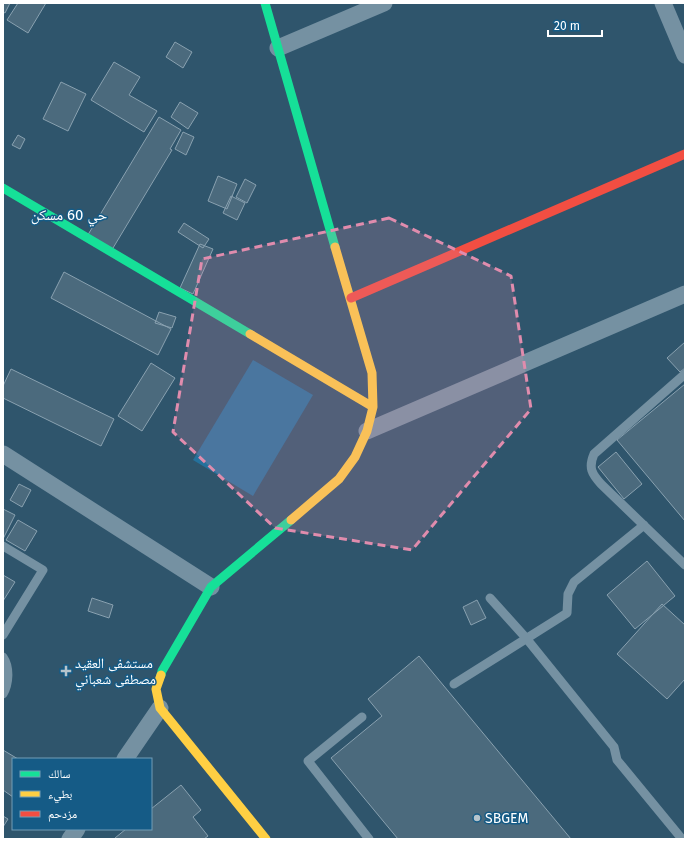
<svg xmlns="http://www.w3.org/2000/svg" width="688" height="842" font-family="'Fira Sans','Noto Naskh Arabic',sans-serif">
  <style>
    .green { fill: #25719c }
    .building { fill: #4b6a7d; stroke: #89a1b0 }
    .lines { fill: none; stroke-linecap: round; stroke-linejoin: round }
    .lane { stroke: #7591a2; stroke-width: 9 }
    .street { stroke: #7591a2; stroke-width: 17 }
    .fast { stroke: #16e098; stroke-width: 9 }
    .slow { stroke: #ffcf43; stroke-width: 9 }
    .jam { stroke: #f24e42; stroke-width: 9 }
    .marked { fill: #e08cad; fill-opacity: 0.2; stroke: #e08cad; stroke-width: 3; stroke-dasharray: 8 5; stroke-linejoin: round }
    .poi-dot { fill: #b6c4cc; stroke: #155b86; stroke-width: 1.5 }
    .labels { text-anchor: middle; stroke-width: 3; stroke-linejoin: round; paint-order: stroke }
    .poi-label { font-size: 14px; fill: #fff; stroke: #155b86; text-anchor: start }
    .neighbourhood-label { font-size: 15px; fill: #fff; stroke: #155b86 }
  </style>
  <rect width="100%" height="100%" fill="#2f556c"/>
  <path class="green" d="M253,360L313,395L253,496L193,460Z"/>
  <path class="building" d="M3,3H10L5,13L3,12Z
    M18,3H46L28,33L7,20Z
    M175,42L192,52L183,68L166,57Z
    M114,62L140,77L129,95L157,111L144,132L91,100Z
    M61,82L86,94L68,131L43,119Z
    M180,102L198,113L188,129L171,117Z
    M159,117L181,130L170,149L172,150L110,253L86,238Z
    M183,132L194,137L186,155L175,149Z
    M18,135L25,139L20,149L12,145Z
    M218,176L237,184L227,209L208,201Z
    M245,179L256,185L247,203L236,197Z
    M231,196L245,203L237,220L223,213Z
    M184,223L209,239L203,248L178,232Z
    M200,244L213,249L193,294L180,288Z
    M64,272L171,329L158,355L51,298Z
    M159,312L176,317L172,328L155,323Z
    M685,342V368L680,372L667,358Z
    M151,363L175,378L142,431L118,416Z
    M11,369L114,419L101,446L3,398V386Z
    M685,384V521L617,440Z
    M616,452L642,484L624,499L598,467Z
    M19,484L31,490L22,507L10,500Z
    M3,509L15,515L3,539Z
    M18,520L37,531L25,551L6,540Z
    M647,561L675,596L635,629L607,595Z
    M3,575L15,582L3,601Z
    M92,598L113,605L109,618L88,611Z
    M477,600L486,618L471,625L463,607Z
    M662,604L685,625V679L667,699L617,654Z
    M419,656L571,839H398L331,758L382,716L368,699Z
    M3,750L18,759H13V797L3,790Z
    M181,785L201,810L193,817L208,836L204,839H116L115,838L126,829H151V809Z
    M3,816L8,819L3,827Z"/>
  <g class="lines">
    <path class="lane" d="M685,374L594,454C588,468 592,474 601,484L685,565
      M3,546L43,570L3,635
      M490,598L526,638L614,747L617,760L682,839
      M3,657C10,667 9,684 3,694
      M454,684L567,613L568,594L574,582L644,525
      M362,717L308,761L369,839"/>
    <path class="street" d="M663,3L685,55
      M278,48L384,3
      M367,431L685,294
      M3,454L211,587
      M125,759L160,708
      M70,839L77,829"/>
    <path class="fast" d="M265,3L335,247
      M3,188L250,334
      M161,675L162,671L211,587L291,520"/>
    <path class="slow" d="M250,334L373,407
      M291,520L339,479L355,457L367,431L373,407L372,373L335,247
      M161,675L156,689L160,708L266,839"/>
    <path class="jam" d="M351,298L685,154"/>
  </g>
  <path class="marked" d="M389,218L511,276L531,409L412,550L275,528L173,432L202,259Z"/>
  <g class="poi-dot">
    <path d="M64 665h4v4h4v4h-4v4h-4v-4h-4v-4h4z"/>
    <circle cx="477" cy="818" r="4"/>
  </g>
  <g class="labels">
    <g class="poi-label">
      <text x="75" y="668">مستشفى العقيد<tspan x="75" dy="16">مصطفى شعباني</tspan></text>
      <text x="485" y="823">SBGEM</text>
    </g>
    <g class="neighbourhood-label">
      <text x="69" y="220">حي 60 مسكن</text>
    </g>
  </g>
  <rect width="688" height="842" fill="none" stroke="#ffffff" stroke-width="8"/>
  <rect x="12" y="758" width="140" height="72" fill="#155b86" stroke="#739db6"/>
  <rect x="20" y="771" width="20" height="6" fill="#16e098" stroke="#739db6"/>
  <text x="48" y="778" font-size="12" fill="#ffffff">سالك</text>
  <rect x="20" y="791" width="20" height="6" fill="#ffcf43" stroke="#739db6"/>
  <text x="48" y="798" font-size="12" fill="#ffffff">بطيء</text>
  <rect x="20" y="811" width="20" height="6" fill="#f24e42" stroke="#739db6"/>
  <text x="48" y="818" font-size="12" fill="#ffffff">مزدحم</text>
  <path d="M548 30v6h54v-6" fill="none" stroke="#ffffff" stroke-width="2"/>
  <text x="554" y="30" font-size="12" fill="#ffffff" stroke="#155b86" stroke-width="3" paint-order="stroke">20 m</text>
</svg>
